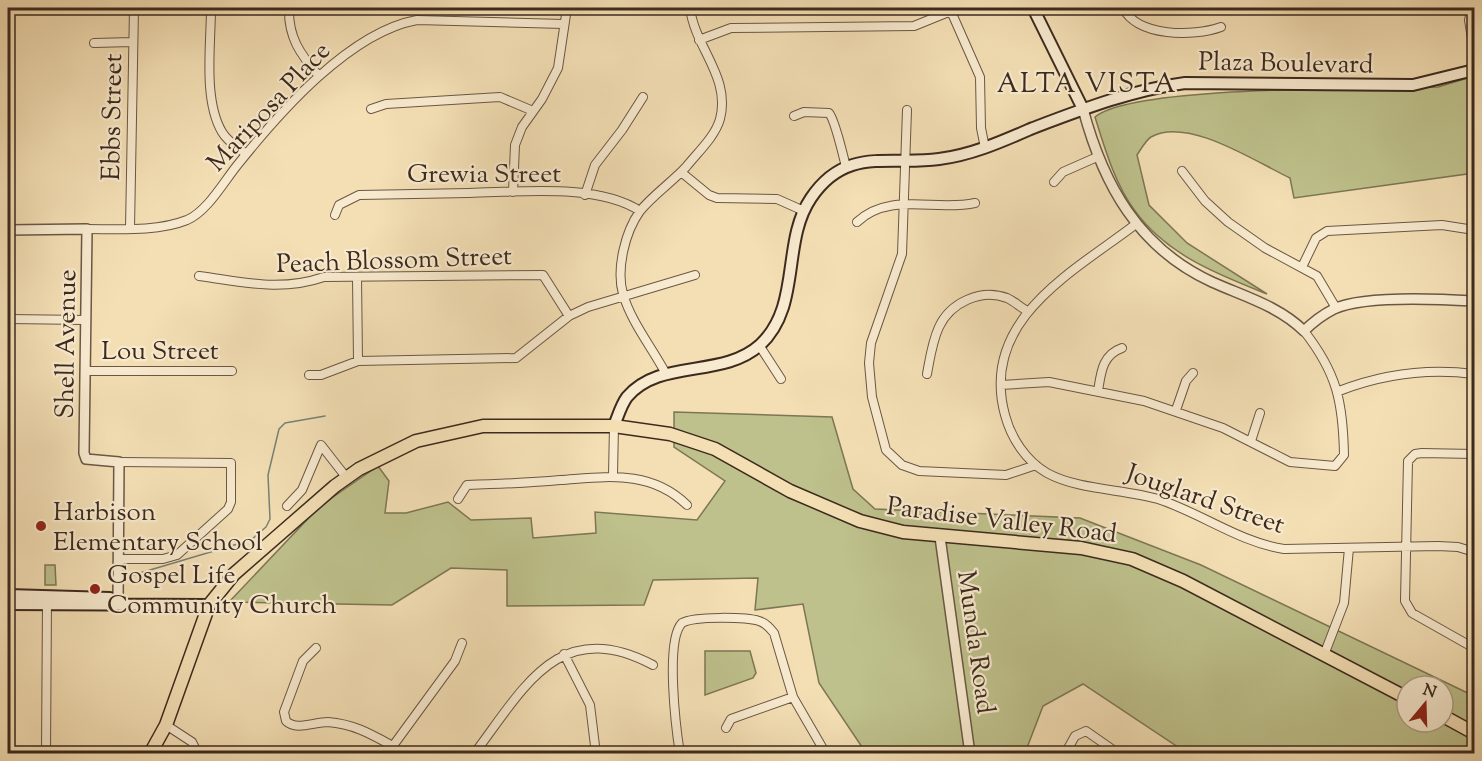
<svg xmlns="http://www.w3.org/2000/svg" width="1482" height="761" font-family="'Sorts Mill Goudy',serif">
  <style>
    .green { fill: #bec18c; stroke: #7d7655; stroke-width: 1.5; fill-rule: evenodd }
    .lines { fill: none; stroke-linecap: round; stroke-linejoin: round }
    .stream { stroke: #768276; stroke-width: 1.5 }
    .minor-casing { stroke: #6a5744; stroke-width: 10 }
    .tertiary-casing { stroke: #6a5744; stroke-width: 12 }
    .secondary-casing { stroke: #3c2a1e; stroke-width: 14 }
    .primary-casing { stroke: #3c2a1e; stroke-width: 15 }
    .minor { stroke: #f8eacf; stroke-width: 8 }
    .tertiary { stroke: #f8eacf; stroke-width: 9 }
    .secondary { stroke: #f8eacf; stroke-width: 10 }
    .primary { stroke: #f4dfb5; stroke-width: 12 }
    .poi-dot { fill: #8f2418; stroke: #f8eacf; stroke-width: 2 }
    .labels { text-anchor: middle; stroke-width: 4.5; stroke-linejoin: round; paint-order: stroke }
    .street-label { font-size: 26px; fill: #3c2a1e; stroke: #f8eacf }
    .poi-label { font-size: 26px; fill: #3c2a1e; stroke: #f8eacf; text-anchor: start }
    .neighbourhood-label { font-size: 27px; letter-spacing: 1.5px; fill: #3c2a1e; stroke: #f8eacf }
  </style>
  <rect width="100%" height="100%" fill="#f4dfb5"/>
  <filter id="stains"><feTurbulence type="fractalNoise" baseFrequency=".00333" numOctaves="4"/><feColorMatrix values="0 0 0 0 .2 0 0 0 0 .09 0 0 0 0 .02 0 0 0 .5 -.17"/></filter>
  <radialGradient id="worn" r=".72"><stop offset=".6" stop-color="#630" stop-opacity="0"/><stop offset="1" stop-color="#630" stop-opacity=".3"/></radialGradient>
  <path class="green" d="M1474,76V173L1294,198L1290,178C1256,162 1187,116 1151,137C1146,140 1141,149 1137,155L1149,205L1187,243L1267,294C1219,275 1167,255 1135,211C1115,184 1105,149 1095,117C1133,85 1376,89 1438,87Z
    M674,412L832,417L853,489L875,509L1080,518L1201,565L1474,696V753H1187L1083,684L1043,706L1025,753H866L819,683L803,604L755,610L758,578L653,580L644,605L507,606V570L451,568L392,605L229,602L320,506L378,466L389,481L385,513H406L448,502L471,520L531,518L533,538L596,533L595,512L697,520L725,481L674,447ZM1407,686H1443V722H1407Z
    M45,565H55L56,585H45Z
    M705,651H750L756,673L753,678L705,695Z"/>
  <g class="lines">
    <path class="stream" d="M123,578L251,540L266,527L270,519L268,475L279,429L285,423L325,416"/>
    <defs>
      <path id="minor" d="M211,8C211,44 203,100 222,132C227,141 238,148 246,154
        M289,8C288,37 300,54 319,76
        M1123,8C1138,37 1193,37 1221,27
        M1472,8L1469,20L1474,51
        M950,9L980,77L981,128L985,148
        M699,40L731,28L914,26L951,11
        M94,43L132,42
        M371,109L386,104L500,97L533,111
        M907,110L902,254L871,343L869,363L872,397L886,450L902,465L919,471L1006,475L1036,465
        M794,116L804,112L829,113C835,120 843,155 846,167
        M1182,171L1205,201L1228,222L1265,248L1317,276L1336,308
        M681,172L709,195L717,198L777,199L804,211
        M1054,182L1063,172L1097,157
        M513,192L515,145L522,127L542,99L558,68L567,8
        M585,195L595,165L622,130L643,97
        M335,215L339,205L359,195C396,194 432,194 469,193C520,192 597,183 640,211
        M857,222C890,191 935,212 975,203
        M1136,224C1073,272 979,320 1005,415C1011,438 1026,461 1047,473C1078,490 1123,489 1158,499C1201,513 1239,542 1284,549L1438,546L1458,547L1474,552
        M130,228L134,8
        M87,229C118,229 157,232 187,220C208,211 224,181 239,163C280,112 350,32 417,20L564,24
        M1302,267L1316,238L1327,231L1442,225L1474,230
        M199,276C244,282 280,292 324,277L543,275L569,316
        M357,277L358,361
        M8,319L86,320
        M759,345L781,379
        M87,371H232
        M666,374C653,349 631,322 623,294C616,269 625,232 640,211C653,195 672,182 686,167C697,153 715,137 720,119C731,77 695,48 690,8
        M927,374C930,358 932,342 939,327C950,303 981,288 1007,298C1014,301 1020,307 1027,311
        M309,375H321L358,361L516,358L569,316L588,307L695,275
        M1001,385L1049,382L1144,401L1223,428L1290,462L1335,466L1344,455C1343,402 1337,373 1304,331
        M1098,391C1101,373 1102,355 1122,348
        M1339,391C1383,374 1427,368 1474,374
        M1176,410L1186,381L1193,373
        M1251,441L1260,413
        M1474,454L1422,453L1415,454L1408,461L1405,601L1412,613L1474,648
        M613,475L614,426
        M458,499L467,485C498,484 529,483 560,480C606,477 650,469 687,505
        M287,506L302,490L321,445L346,477
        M118,559H163L177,555L228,509L231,502V463L119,462
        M316,648L303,661L284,712L286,721C296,731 314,722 328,722C353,724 369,733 391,745
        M564,654L590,705L596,754
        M1324,655L1344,603L1349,548
        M166,725L192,742L198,754
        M726,728L731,719L793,697
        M46,754L47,599
        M387,754L455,661L462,643
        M474,754C524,688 559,615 653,665
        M680,754C676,729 665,640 682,623C694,616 746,617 759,621C766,623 770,628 774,633L793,697L826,754
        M1065,754L1075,736L1086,731L1119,754"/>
      <path id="tertiary" d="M1083,109C1103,184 1138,248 1212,282C1243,296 1279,306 1304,331C1313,322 1322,315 1334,309C1363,295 1441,299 1474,301
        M8,230L87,229L84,453L86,459L119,462L118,604
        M940,537L970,754"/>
      <path id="secondary" d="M1033,8L1083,109
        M614,426C618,416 621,405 627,397C660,358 722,379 760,345C802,306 781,242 811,198C846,146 889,166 939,159C972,155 1003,141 1033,128C1083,109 1132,90 1185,83L1413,85L1474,70
        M8,595L110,598L115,602
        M8,604L209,605"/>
      <path id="primary" d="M1443,716L1474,733
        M150,754L166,725L209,605L234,574L335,486L359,469L416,441L483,426H614L670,434L715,449L790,491L860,521L903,532L1081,548L1132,559L1183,581L1407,698"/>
    </defs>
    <use href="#minor" class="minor-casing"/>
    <use href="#tertiary" class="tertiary-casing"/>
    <use href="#secondary" class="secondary-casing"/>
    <use href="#primary" class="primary-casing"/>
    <use href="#minor" class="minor"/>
    <use href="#tertiary" class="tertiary"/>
    <use href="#secondary" class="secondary"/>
    <use href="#primary" class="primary"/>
  </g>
  <g class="poi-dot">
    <circle cx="41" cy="526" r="6"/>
    <circle cx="95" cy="589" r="6"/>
  </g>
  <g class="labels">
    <g class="street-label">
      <text transform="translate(1286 62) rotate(1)" y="9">Plaza Boulevard</text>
      <text transform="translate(268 106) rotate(-47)" y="9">Mariposa Place</text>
      <text transform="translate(111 117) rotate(-89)" y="9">Ebbs Street</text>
      <text x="484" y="182">Grewia Street</text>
      <text transform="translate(394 259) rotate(-2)" y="9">Peach Blossom Street</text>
      <text transform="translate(65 344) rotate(-89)" y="9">Shell Avenue</text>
      <text x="160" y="359">Lou Street</text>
      <text transform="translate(1206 498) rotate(19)" y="9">Jouglard Street</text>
      <text transform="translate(1002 519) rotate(7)" y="9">Paradise Valley Road</text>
      <text transform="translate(977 642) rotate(82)" y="9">Munda Road</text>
    </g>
    <g class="poi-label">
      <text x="53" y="520">Harbison<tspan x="53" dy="30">Elementary School</tspan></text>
      <text x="107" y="583">Gospel Life<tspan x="107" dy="30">Community Church</tspan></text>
    </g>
    <g class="neighbourhood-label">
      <text x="1087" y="92">ALTA VISTA</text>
    </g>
  </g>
  <rect width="1482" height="761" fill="none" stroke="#f4dfb5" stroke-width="30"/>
  <rect x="9" y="9" width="1464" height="743" fill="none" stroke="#3c2a1e" stroke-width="3"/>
  <rect x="15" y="15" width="1452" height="731" fill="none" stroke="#3c2a1e" stroke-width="1.5"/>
  <g transform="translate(1425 704) rotate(19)"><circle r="28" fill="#f8eacf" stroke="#ad9d88" stroke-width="1.5"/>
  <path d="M0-4.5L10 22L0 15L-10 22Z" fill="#8f2418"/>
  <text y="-9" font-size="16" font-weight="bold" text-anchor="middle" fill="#3c2a1e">N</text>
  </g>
  <rect width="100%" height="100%" filter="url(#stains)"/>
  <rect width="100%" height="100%" fill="url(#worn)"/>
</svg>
